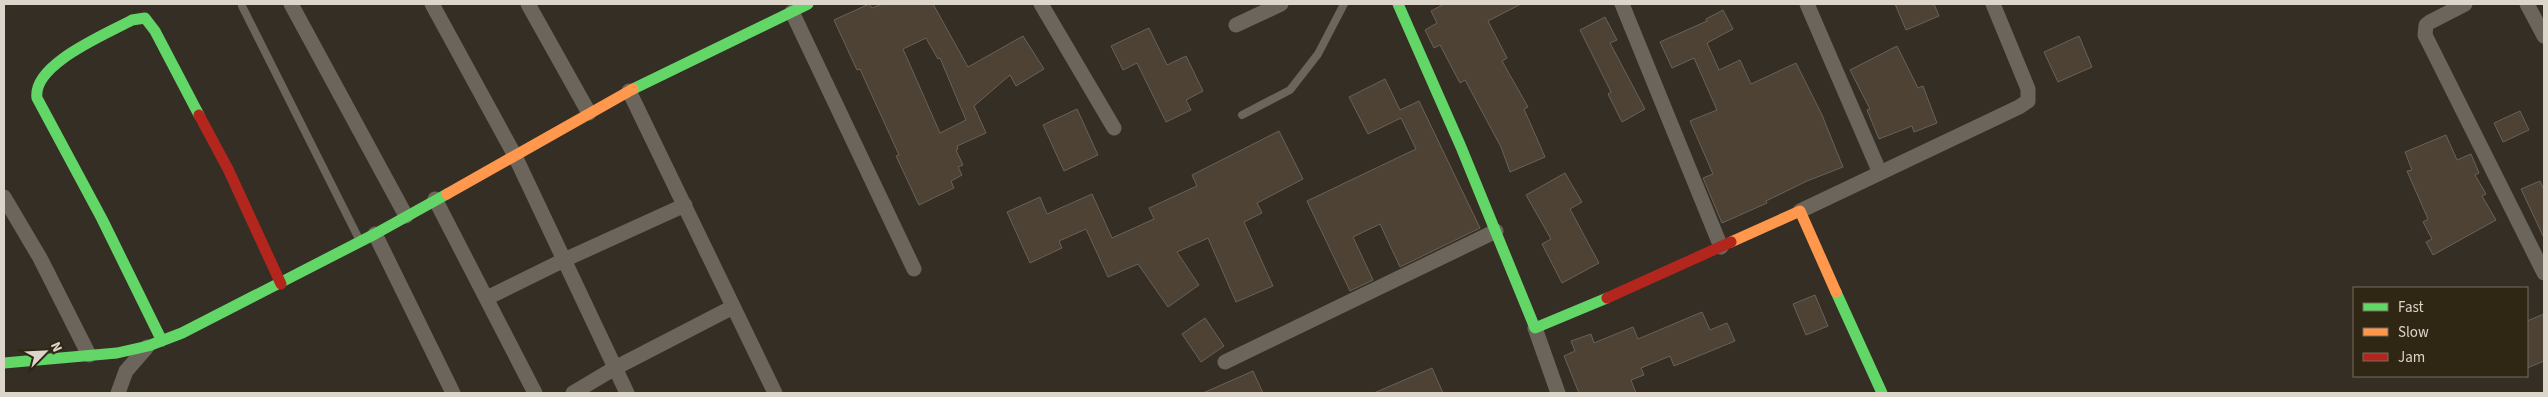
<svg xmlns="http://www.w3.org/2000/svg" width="2548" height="397" font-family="'Source Sans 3',sans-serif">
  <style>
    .building { fill: #4d4234; stroke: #68625a; fill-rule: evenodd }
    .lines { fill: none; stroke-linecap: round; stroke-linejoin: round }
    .lane { stroke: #6b655b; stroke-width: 8 }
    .street { stroke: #6b655b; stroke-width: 15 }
    .fast { stroke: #63d668; stroke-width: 11 }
    .slow { stroke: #ff974d; stroke-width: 11 }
    .jam { stroke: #b3261e; stroke-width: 11 }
  </style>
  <rect width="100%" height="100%" fill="#342e24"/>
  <path class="building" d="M869,4L872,8L882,4H933L968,67L1023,36L1044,69L1016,86L1010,75L974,106L986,133L957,146L958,149L956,150L963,165L958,167L962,175L951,181L954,188L919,205L896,156L899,155L860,69L857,70L834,20ZM926,38L938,59L940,58L966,120L940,133L903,49Z
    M1444,4H1521L1488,21L1507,58L1502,61L1528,107L1524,109L1545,157L1510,172L1501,147L1465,80L1460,83L1440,45L1434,48L1425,30L1437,23L1431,11Z
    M1895,4H1934L1939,16L1906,30Z
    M1723,10L1733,29L1707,43L1719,70L1740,60L1751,84L1796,63L1822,115L1843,167L1807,181L1766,201L1767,203L1722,223L1703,178L1713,174L1690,121L1717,110L1694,58L1672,68L1660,42L1707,21L1706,19Z
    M1605,17L1617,40L1610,43L1645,109L1622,122L1608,94L1611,92L1580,30Z
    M1149,28L1167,65L1186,56L1203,91L1186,100L1191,110L1166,122L1137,63L1123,70L1111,46Z
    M2079,36L2092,67L2058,82L2044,52Z
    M1897,46L1918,88L1923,86L1937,123L1914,132L1912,126L1879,139L1867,110L1870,109L1850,70Z
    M1385,79L1400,110L1419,101L1480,228L1400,267L1380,224L1353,237L1373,280L1350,291L1307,201L1416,149L1401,118L1368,134L1349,97Z
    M1077,109L1098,155L1064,171L1043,125Z
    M2520,111L2529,130L2503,142L2494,123Z
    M1279,131L1303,179L1257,203L1262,213L1244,222L1273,286L1236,302L1208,238L1177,252L1199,285L1168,307L1138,264L1108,277L1086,229L1059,241L1062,248L1030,263L1007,212L1040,197L1047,214L1092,194L1112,238L1154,219L1149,208L1197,186L1192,175Z
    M2446,135L2457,160L2471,154L2479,173L2475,175L2486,194L2482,196L2496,220L2433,255L2426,242L2432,239L2423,222L2428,219L2407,171L2412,170L2405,152Z
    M1565,173L1582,202L1570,209L1599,263L1562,283L1542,244L1551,239L1526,195Z
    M2540,181L2544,190V238L2521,189Z
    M1815,295L1828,326L1806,335L1793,304Z
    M1702,312L1710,330L1727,323L1735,341L1674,366L1670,356L1641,368L1644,375L1631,380L1636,393H1579L1564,356L1575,351L1571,341L1591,334L1594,343L1633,327L1638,339Z
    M2544,314V361L2527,368V321Z
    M1205,318L1224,346L1201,362L1182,334Z
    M1432,368L1443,393H1374Z
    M1253,371L1263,393H1203Z"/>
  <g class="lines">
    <path class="lane" d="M242,6L359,239
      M1242,115L1290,90L1318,54L1344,4"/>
    <path class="street" d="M291,4L406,216
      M432,4L514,154L627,393
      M528,4L589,113
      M1041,4L1114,128
      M1622,4L1721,247
      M1807,4L1880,173
      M2465,4L2430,22L2426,25L2425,35L2544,273
      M2527,4L2544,36
      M792,12L914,269
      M1236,25L1281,4
      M629,91L775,393
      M4,197L40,258L89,355
      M435,199L535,393
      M1800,211L2019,107L2028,101V89L1993,4
      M375,234L453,393
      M487,298L564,260L685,205
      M1535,328L1558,393
      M1225,362L1496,231
      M118,393L126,371L147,347
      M573,393L615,368L733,307"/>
    <path class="fast" d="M1398,4L1461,147L1535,328L1607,298
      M633,89L808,4
      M1836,292L1882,393
      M162,341L102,219L37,98C32,64 107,34 132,20L145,18L155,31L199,115
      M4,363L117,353L148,346L182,333L375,234L447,194"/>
    <path class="slow" d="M447,194L633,89
      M1731,242L1800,211L1836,292"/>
    <path class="jam" d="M199,115L228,169L281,284
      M1607,298L1731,242"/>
  </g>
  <rect width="2548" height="397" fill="none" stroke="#dcd5ca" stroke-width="10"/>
  <rect x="2353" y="287" width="175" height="90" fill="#302614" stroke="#756c5d"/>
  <rect x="2363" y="303" width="25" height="8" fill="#63d668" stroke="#756c5d"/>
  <text x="2398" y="312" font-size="15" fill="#dcd5ca">Fast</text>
  <rect x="2363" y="328" width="25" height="8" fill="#ff974d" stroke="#756c5d"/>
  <text x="2398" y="337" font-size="15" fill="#dcd5ca">Slow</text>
  <rect x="2363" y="353" width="25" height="8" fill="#b3261e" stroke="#756c5d"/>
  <text x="2398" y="362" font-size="15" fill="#dcd5ca">Jam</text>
  <g transform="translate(45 352) rotate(66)" stroke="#302614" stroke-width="4" paint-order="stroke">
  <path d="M0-4L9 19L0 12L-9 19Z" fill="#dcd5ca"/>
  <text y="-8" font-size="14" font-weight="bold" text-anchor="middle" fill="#dcd5ca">N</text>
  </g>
</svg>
